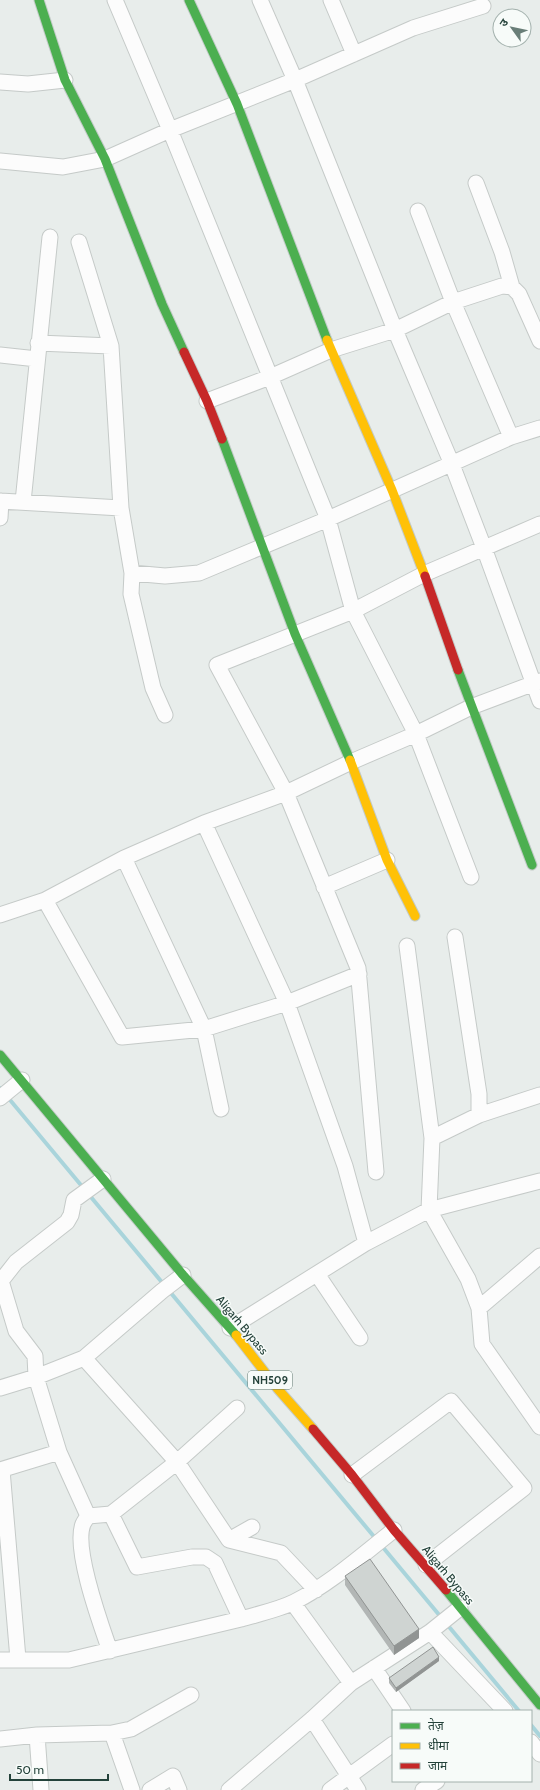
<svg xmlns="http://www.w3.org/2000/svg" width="540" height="1790" font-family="Cabin,'Noto Sans Devanagari',sans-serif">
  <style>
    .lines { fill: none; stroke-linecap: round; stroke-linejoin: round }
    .stream { stroke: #a9d4db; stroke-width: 4 }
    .street-casing { stroke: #c5cac8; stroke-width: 17 }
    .fast-casing { stroke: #c3cbc8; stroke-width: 11 }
    .slow-casing { stroke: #c3cbc8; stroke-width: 11 }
    .jam-casing { stroke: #c3cbc8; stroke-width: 11 }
    .street { stroke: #fcfcfc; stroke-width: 15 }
    .fast { stroke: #4caf50; stroke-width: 9 }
    .slow { stroke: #ffc107; stroke-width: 9 }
    .jam { stroke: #c62828; stroke-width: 9 }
    .wall { fill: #b2b6b5 }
    .shaded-wall { fill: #919493 }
    .building { fill: #cfd4d2; stroke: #919493 }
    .labels { text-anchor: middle; stroke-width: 3; stroke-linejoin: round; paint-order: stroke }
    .shield { fill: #f7fbf9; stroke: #637a73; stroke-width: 1 }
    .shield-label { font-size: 11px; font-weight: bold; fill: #24423a }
    .street-label { font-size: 12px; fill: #24423a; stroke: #f7fbf9 }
  </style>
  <rect width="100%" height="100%" fill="#e8edeb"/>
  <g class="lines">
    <path class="stream" d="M0,1088L376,1539
      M381,1545L519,1711
      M531,1725L540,1736"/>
    <defs>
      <path id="street" d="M115,0L170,130L328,519L353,611L416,734L471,877
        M260,0L295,80L395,330L451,462L484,548L540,701
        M331,0L354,54
        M0,82L28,84L65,80
        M0,161L63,167L105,159L170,130L295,80L413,28L483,6
        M476,183L502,252L512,287
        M418,211L453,302L511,437
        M79,242L111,346L121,508L132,573L131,594L153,688L165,715
        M38,343L111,346
        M0,355L37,359
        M207,401L270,377L331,350L395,330L453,302L502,286L512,287L519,294L540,341
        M0,501L121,508
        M23,502L50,237
        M0,518L1,501
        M132,573L165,576L199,573L328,519L511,437L540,428
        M204,823L287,1003L345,1166L366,1243
        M124,858L204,1029L221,1109
        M324,887L387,860
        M45,900L122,1037L204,1029L287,1003L359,974
        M0,915L45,900L124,858L204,823L286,793L351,762L416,734L471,707L540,681
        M455,937L479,1094V1115
        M407,946L432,1138L429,1210L540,1181
        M0,1098L22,1080
        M432,1138L479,1115L540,1095
        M376,1172L358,968L286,793L217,665L353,611L424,574L540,524
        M103,1179L74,1200L71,1215L67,1222L16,1262L1,1281L16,1331L35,1356L36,1377L59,1452L88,1516L111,1514
        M317,1274L360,1338
        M479,1308L540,1256
        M230,1328L366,1243L429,1210L468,1279L479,1308L482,1344L540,1427
        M84,1358L177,1462L229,1540L252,1527
        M0,1388L36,1377L84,1358L162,1291L183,1275
        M237,1408L177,1462L111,1514L137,1567L192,1557H206L215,1563L241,1619
        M0,1470L59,1452
        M2,1470L18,1659
        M352,1475L451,1401L524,1488L426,1565
        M88,1516C86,1519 84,1522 83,1524C73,1549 101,1625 110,1651
        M229,1540L281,1553L316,1590
        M293,1603L351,1683
        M430,1632L505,1711
        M0,1660H69L241,1619C258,1614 278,1610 294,1602C330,1584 362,1555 394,1530
        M374,1668L403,1711
        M312,1719L358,1790
        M112,1733L131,1729L191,1695
        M37,1735L41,1790
        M0,1739L37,1735L112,1733L132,1790
        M531,1742L540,1754
        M150,1790L173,1776L179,1790
        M229,1790L312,1719L351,1683L430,1632L460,1608
        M330,1790L393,1744
        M423,1790L437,1781"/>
      <path id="fast" d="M39,0L65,80L105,159L162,304L184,352
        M189,0L237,104L327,340
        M222,439L295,634L350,760
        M458,670L532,865
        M0,1055L183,1275L236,1335
        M446,1590L540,1705"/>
      <path id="slow" d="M327,340L392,490L425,576
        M350,760L387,860L415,916
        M236,1335L277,1388L313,1429"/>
      <path id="jam" d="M184,352L207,401L222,439
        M425,576L458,670
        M313,1429L352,1475L394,1530L446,1590"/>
    </defs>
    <use href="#street" class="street-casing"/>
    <use href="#fast" class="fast-casing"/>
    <use href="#slow" class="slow-casing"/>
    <use href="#jam" class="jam-casing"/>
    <use href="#street" class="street"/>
    <use href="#fast" class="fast"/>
    <use href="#slow" class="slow"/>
    <use href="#jam" class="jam"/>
  </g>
  <path class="wall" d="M345,1576L419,1638L394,1655L345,1585Z
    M439,1661L396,1692L389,1683V1678Z"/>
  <path class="shaded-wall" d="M419,1629V1638L394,1655V1646Z
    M439,1657V1661L396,1692V1688Z"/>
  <path class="building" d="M370,1559L419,1629L394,1646L345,1576Z
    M433,1647L439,1657L396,1688L389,1678Z"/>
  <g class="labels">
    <rect class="shield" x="248" y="1371" width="44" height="18" rx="3"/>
    <g class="shield-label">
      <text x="270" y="1384">NH509</text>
    </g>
    <g class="street-label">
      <text transform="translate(242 1325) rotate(50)" y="4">Aligarh Bypass</text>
      <text transform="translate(448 1575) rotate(50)" y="4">Aligarh Bypass</text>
    </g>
  </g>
  <rect x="392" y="1710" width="140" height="72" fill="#f7fbf9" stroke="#a3b1ad"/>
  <rect x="400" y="1723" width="20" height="6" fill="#4caf50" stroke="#a3b1ad"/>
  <text x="428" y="1730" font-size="12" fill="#24423a">तेज़</text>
  <rect x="400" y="1743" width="20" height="6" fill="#ffc107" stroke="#a3b1ad"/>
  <text x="428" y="1750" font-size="12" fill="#24423a">धीमा</text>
  <rect x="400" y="1763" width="20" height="6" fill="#c62828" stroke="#a3b1ad"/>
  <text x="428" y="1770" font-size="12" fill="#24423a">जाम</text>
  <g transform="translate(512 28) rotate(303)"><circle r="19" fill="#f7fbf9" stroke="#a3b1ad"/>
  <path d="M0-3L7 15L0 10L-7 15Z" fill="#697e78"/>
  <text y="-6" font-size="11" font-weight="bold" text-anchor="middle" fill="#24423a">उ</text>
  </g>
  <path d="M10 1774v6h98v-6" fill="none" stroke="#24423a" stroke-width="2"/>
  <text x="16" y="1774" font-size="12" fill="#24423a" stroke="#f7fbf9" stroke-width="3" paint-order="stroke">50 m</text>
</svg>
